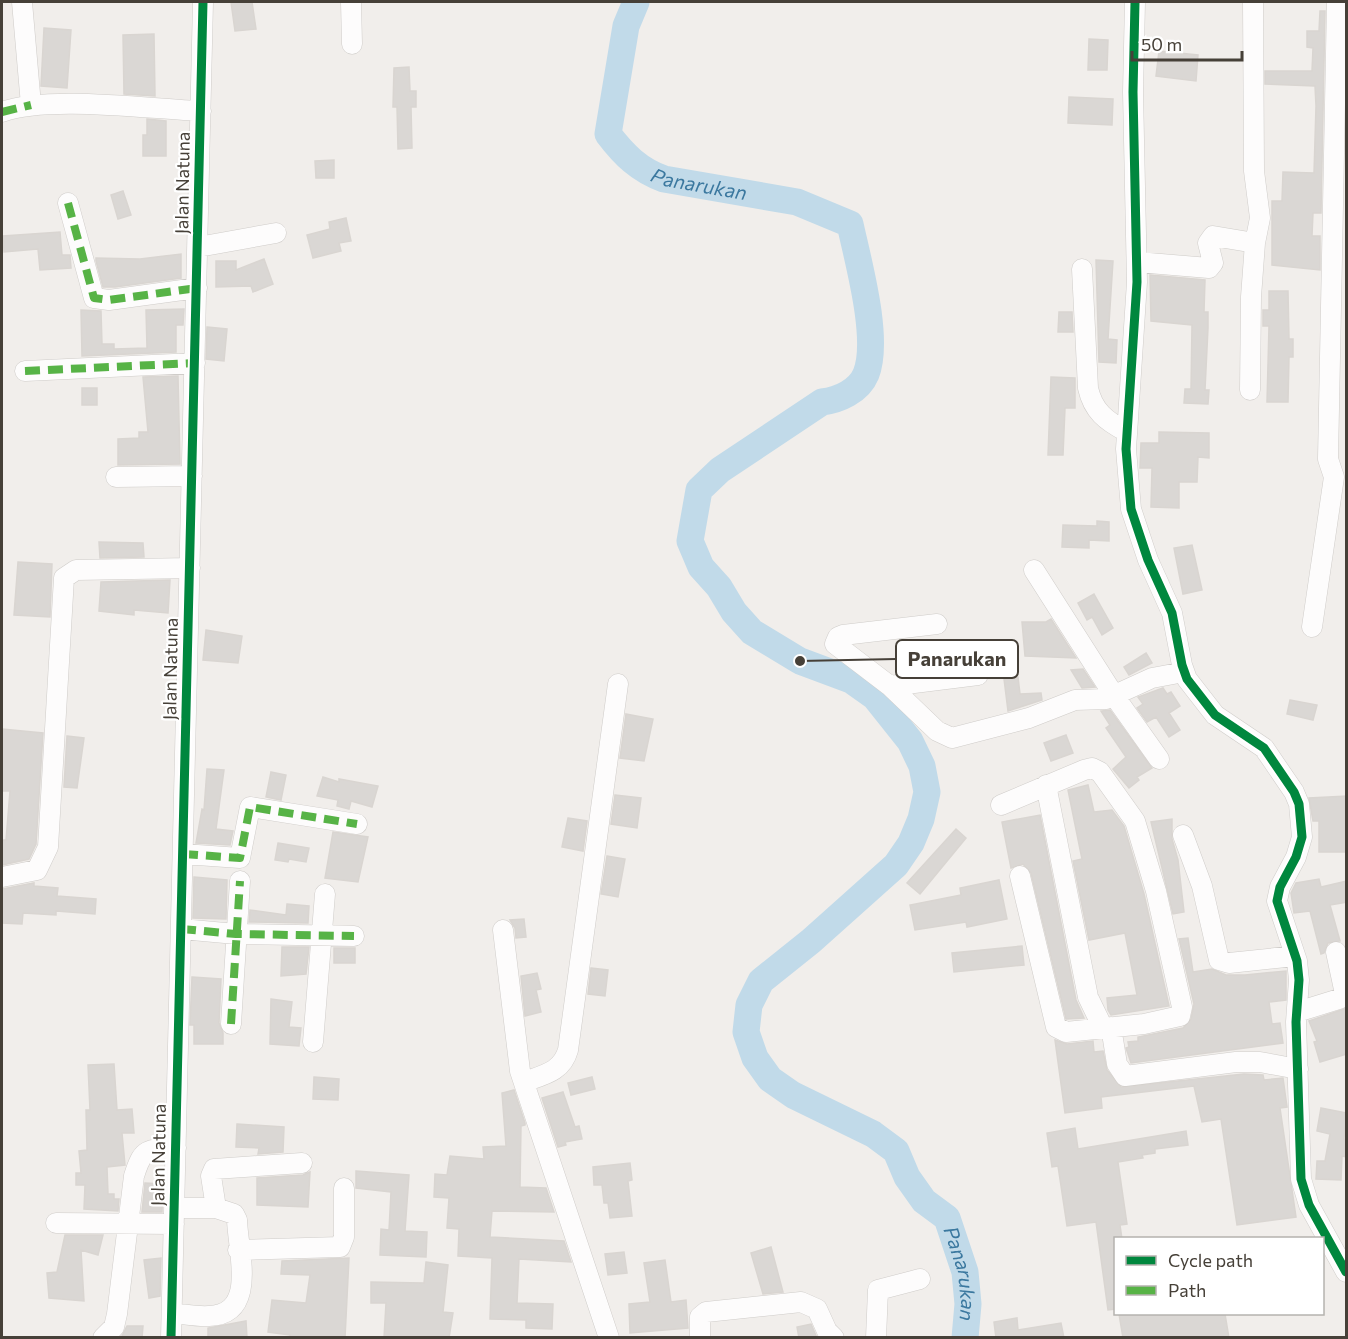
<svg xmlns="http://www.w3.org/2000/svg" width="1348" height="1339" font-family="Commissioner,sans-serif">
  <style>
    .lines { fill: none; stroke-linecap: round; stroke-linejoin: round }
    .river { stroke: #c1dae9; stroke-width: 27 }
    .building { fill: #dad7d4; stroke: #d9d5d1; stroke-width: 1.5 }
    .minor-casing { stroke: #cfccc9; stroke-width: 21 }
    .minor { stroke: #fdfcfc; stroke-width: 20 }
    .quiet { stroke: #57b346; stroke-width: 8; stroke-dasharray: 15 8; stroke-linecap: butt }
    .cycleway-casing { stroke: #fff; stroke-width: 13 }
    .cycleway { stroke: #00873e; stroke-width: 9 }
    .labels { text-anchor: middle; stroke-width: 4.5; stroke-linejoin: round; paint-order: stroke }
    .street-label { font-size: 18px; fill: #464038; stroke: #fff }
    .water-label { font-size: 20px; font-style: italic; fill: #3b789f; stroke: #fff }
    .leader { fill: none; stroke: #464038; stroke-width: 2 }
    .callout-dot { fill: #464038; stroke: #fff; stroke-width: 2 }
    .callout { fill: #fff; stroke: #464038; stroke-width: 2 }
    .callout-label { font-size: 20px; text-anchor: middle; font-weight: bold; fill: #464038 }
  </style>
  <rect width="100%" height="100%" fill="#f1eeeb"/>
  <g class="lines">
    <path class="river" id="s1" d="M636,2L626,26L608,134C624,155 639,170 664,179L797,202L850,224C858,261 880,339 866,374C859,391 839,400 822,402L720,470L699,490L690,541L701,567L719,587L734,612L752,632L800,661L851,680L875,697L910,741L922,766L927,792L921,819L911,843L896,865L811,941L761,981L749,1005L746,1032L755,1058L770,1079L793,1095L873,1134L896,1151L907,1177L924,1201L947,1218L965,1272L968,1304L965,1338"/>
  </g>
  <path class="building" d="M231,2H252L256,29L235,31Z
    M1320,11H1325L1321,213H1313L1312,236H1320V270L1272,265V201H1282L1283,172L1314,173L1316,106L1315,86L1265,84V71H1312L1313,48L1307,47V31H1319Z
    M44,28L71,30L67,88L41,86Z
    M154,34L155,96L124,94L123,35Z
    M1089,39L1108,40L1107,70H1088Z
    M1159,51L1198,55L1196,81L1156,76Z
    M409,67L410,91H416V107H411L412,148L398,149L397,107H393L394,68Z
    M1069,97L1113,99L1112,125L1068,123Z
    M147,119L166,121V156H143V135H147Z
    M334,160V178H316L315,161Z
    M123,191L131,215L118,219L111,195Z
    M346,218L351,241L339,243L341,251L313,258L307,235L330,229L329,222Z
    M60,232L62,255H70L71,268L40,270L38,249L4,252L3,236Z
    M181,254V278L115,287H103L96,261V258L140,259Z
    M264,259L273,284L253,292L251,286L216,287V261H236V270Z
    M1096,260L1113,261L1108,339L1117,340L1116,363L1099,362Z
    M1150,275L1205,280L1204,312H1208V328L1205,390H1209L1208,404L1184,403L1185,389H1191L1192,325L1151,321Z
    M1269,291H1288L1289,339H1293V357H1289L1288,402H1267L1269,326H1263V310H1269Z
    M184,309L183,325H176V352L82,356L81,310L101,311L102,344H114V349L147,348L146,310Z
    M1059,312H1072L1073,332H1058Z
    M207,327L227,329L224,361L206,359Z
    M178,376L180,464L118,465V439L139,438V432H148L143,377Z
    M1051,377L1075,378V408H1065L1063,455H1048Z
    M82,388H97V405H82Z
    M1159,432L1209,433V458L1198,457L1197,482H1179V508L1151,507L1152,468H1140L1141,443H1159Z
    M1097,521L1109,522V541L1089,540V548L1062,547L1063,525L1097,526Z
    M99,542L143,543L144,557L100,558Z
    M1192,545L1202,590L1183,594L1174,548Z
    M18,562L52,564L50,617L14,615Z
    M170,580L168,613L134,610V615L99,611L101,582Z
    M1094,594L1113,628L1102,635L1092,617L1087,620L1078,603Z
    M1051,619L1076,658L1025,656L1022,622H1046Z
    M206,630L242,636L238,663L203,660Z
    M1146,653L1152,663L1129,675L1124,667Z
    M1083,669L1095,687L1082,688L1071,670Z
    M1018,677L1020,694L1041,693L1042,700L1008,711L1004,679Z
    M1163,688L1167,694L1171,692L1180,706L1169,713L1180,730L1169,737L1156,717L1147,722L1137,708L1143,704L1138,697Z
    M1290,700L1317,705L1313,720L1287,714Z
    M1110,710L1152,768L1137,777L1139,780L1129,788L1113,769L1126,757L1106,728L1110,725L1101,711Z
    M626,714L653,719L644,761L620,758Z
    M2,729L43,733L36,844L29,859L2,865V840H6L10,791H2Z
    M1066,735L1073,753L1051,761L1044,743Z
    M67,736L84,738L77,788L64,787Z
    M207,769L224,770L216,829L233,831L230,845L196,843L202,809L204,810Z
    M271,772L286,775L281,800L266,797Z
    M323,777L339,782V779L378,786L372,807L351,801L349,809L337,806L338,800L317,796Z
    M1088,785L1094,812L1112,810L1124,826L1144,894L1169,1006L1111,1015L1108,1010L1107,998L1137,995L1125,933L1089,940L1073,861L1082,859L1068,790Z
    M615,795L641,798L637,828L611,824Z
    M1347,796V852H1319V821H1313L1309,798Z
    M1040,815L1076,1000L1084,1018L1066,1019L1031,873L1023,864L1011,868L1002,822Z
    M568,818L587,821L583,851L562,847Z
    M1172,819V839L1178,860L1184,912L1173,914L1151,822Z
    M956,829L966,838L920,894L907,883Z
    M333,832L368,837L358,882L325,878Z
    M278,843L309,848L306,862L289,859L288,862L275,860Z
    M607,856L625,859L618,897L601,894Z
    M194,877L227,880L226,919L193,918Z
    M1319,879L1321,887L1347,881V902L1330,905L1340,941L1328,943L1324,953L1321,954L1310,911L1294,913L1291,893L1296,883Z
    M999,880L1007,919L967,927L966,922L915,930L910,905L961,895L960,888Z
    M34,883V886L58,888L57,896L96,899L95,914L56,911V915L23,913L22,924L2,923V889Z
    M287,904L309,906L308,923L249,922L250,910L286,915Z
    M524,919L526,937L516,938L515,928L510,920Z
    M1188,938L1193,972L1212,969L1226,975H1245L1286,971V1000L1269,1002L1272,1024L1280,1023L1283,1043L1131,1063L1126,1048L1129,1047L1128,1042L1138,1041V1037L1183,1028L1191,1019L1194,1004L1179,939Z
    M1022,946L1024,965L954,972L952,953Z
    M282,947H309L306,974L281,976Z
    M334,948H355V963H334Z
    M591,968L608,970L605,996L588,994Z
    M537,973L541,989L536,990L541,1012L525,1016L521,976Z
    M192,977L221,979L219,1023L223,1033V1044H194V1025H190Z
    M271,999L292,1002L289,1027L301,1028L299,1046L270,1044Z
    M1347,1008V1054L1320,1062L1314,1042L1317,1041L1309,1021Z
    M1055,1040L1067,1044L1093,1041L1094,1052L1103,1051L1107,1070L1121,1087L1244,1074L1263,1075L1264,1080L1283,1078L1287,1107L1280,1108L1296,1217L1237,1225L1221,1119L1202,1122L1194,1086L1101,1097L1102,1108L1065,1113Z
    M114,1064L117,1110L132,1109L134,1133H122L125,1165L107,1167L108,1194H114V1199H119L118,1211L84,1209L85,1185H76V1173H81L79,1151L87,1150L86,1110H90L88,1065Z
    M314,1077L339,1079L338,1100L313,1099Z
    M592,1077L595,1089L571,1095L568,1083Z
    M514,1090L525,1123V1125L521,1126L520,1187L546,1188L554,1212L492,1211L490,1237L564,1241L571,1262L519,1259L517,1303L553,1304L552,1329L526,1328V1320L490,1319L492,1258L458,1256L459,1229L447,1228L449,1198L434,1197L435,1174L447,1175L450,1156L484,1159L483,1147L506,1146L502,1093Z
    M563,1092L575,1127L579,1126L582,1139L565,1142L566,1145L558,1147L542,1098Z
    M1321,1108L1347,1113L1344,1139L1347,1140V1157L1342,1156L1341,1180L1316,1179L1317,1161H1325L1330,1134L1317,1131Z
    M237,1124L284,1127L283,1152L258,1154L259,1148L236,1147Z
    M1075,1128L1078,1149L1186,1131L1188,1145L1155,1149V1153L1142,1155L1143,1158L1118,1162L1127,1224L1120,1225L1122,1239H1116V1309L1108,1310L1096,1222L1067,1226L1058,1166L1052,1167L1047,1133Z
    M630,1163L632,1180L628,1181L632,1216L610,1218L608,1203H604L602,1185H594L593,1167Z
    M356,1171L409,1175L405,1231L427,1232L426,1257L380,1255L381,1229L389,1230L391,1192L356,1188Z
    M310,1172L308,1207L257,1205V1178L303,1175Z
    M145,1183L163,1184L162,1212H142Z
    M65,1235H103L98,1255L81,1250L84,1301L49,1298L47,1273L57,1272Z
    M771,1247L783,1292L763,1294L751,1253Z
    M624,1252L627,1273L608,1275L605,1254Z
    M161,1258L160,1296L149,1298L144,1260Z
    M349,1258L345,1338H290V1335L268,1332L272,1300L306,1303L310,1275L281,1274L282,1261Z
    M665,1260L671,1302L686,1300L688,1328L630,1333L629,1304L650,1302L644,1263Z
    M426,1262L448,1265L443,1312L453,1313L449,1338H384L386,1303H371V1282L424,1283Z
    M1119,1314H1225L1229,1338H1123Z
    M1017,1318L1018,1330L1061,1323L1064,1338H996L994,1322Z
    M246,1321L247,1338H208V1328Z
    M811,1324L817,1338H799L797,1327Z
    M127,1326H143L142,1338H121Z"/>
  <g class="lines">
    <defs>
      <path id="minor" d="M22,2L31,105
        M351,2L352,44
        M1135,2L1133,92L1137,282L1126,449L1131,509L1148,560L1172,613L1182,665L1187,679L1215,715L1264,748L1294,792L1299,804L1302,837L1296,857L1280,887L1277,901L1297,961L1299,980L1296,1022L1301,1179L1309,1205L1346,1272
        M2,112C47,95 149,109 201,111
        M68,203L94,298L109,300L197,288
        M198,247L276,233
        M1137,262L1209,268L1213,263L1208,243L1213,236L1255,243L1260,218L1254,171L1253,2
        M1082,269L1088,388C1093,411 1106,421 1127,432
        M25,371L195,363
        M1250,390L1251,297L1255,243
        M116,477L192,476
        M1034,570L1115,697L1159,759
        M937,624L843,635L838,637L835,644L890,686L937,731L952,738L1029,718L1075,700L1106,699L1152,678L1184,672
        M1312,627L1334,477L1328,459L1337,2
        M890,686L978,675
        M1046,785L1088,997L1103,1028
        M1001,805L1084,770L1092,768L1100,772L1135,821L1156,891L1182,1007L1180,1016L1144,1024L1066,1032L1056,1027L1020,876
        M1183,835L1202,886L1219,960L1229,963L1295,956
        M183,854L240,858L250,807L357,824
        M2,877L37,870L48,847L64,578L76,570L190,568
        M181,929L236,934L354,936
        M503,930L520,1071L609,1338
        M1297,1012L1339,999L1345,994L1336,952
        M231,1024L240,881
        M1111,1027L1117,1064L1125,1076L1236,1062H1260L1298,1069
        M313,1042L325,894
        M524,1082C543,1075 562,1072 568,1050L618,684
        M216,1208L211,1176L214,1169L302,1163
        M56,1223L174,1224
        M238,1250L340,1247L344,1237V1188
        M172,1313C184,1314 197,1317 209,1316C258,1314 238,1252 237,1220L234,1214L216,1208H175
        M103,1338L114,1327L117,1314L134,1176C143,1147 147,1150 176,1148
        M171,1338L203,2
        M700,1338V1317L706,1312L801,1302L817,1309L827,1331L834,1338
        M876,1338L878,1290L920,1279"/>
    </defs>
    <use href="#minor" class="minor-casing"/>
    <use href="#minor" class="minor"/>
    <path class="quiet" d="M2,112L31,105
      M68,203L94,298L109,300L197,288
      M25,371L195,363
      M183,854L240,858L250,807L357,824
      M181,929L236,934L354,936
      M231,1024L240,881"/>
    <defs>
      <path id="cycleway" d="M1135,2L1133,92L1137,282L1126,449L1131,509L1148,560L1172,613L1182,665L1187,679L1215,715L1264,748L1294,792L1299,804L1302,837L1296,857L1280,887L1277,901L1297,961L1299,980L1296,1022L1301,1179L1309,1205L1346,1272
        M171,1338L203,2"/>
    </defs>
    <use href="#cycleway" class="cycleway-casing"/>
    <use href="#cycleway" class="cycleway"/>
  </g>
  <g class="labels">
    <g class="street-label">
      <text transform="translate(183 183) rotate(-89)" y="6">Jalan Natuna</text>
      <text transform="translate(171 669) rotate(-89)" y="6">Jalan Natuna</text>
      <text transform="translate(159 1155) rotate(-89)" y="6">Jalan Natuna</text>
    </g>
    <g class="water-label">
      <text dy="7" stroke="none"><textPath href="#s1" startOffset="244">Panarukan</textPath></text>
      <text dy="7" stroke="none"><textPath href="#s1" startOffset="1828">Panarukan</textPath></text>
    </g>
  </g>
  <path class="leader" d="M800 661L896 659"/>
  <circle class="callout-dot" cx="800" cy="661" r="6"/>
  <rect class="callout" x="896" y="640" width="122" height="38" rx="6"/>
  <g class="callout-label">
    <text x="957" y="666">Panarukan</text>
  </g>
  <rect width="1348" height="1339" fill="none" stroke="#464038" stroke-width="6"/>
  <rect x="1114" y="1237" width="210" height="78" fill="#ffffff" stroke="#b5b3af" stroke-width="1.5"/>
  <rect x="1126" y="1256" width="30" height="9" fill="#00873e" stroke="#b5b3af" stroke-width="1.5"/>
  <text x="1168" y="1267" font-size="18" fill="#464038">Cycle path</text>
  <rect x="1126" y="1286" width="30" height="9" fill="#57b346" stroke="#b5b3af" stroke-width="1.5"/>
  <text x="1168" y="1297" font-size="18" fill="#464038">Path</text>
  <path d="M1132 51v9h110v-9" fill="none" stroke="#464038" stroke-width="3"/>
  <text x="1141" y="51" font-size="18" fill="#464038" stroke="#ffffff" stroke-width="4.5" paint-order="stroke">50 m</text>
</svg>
